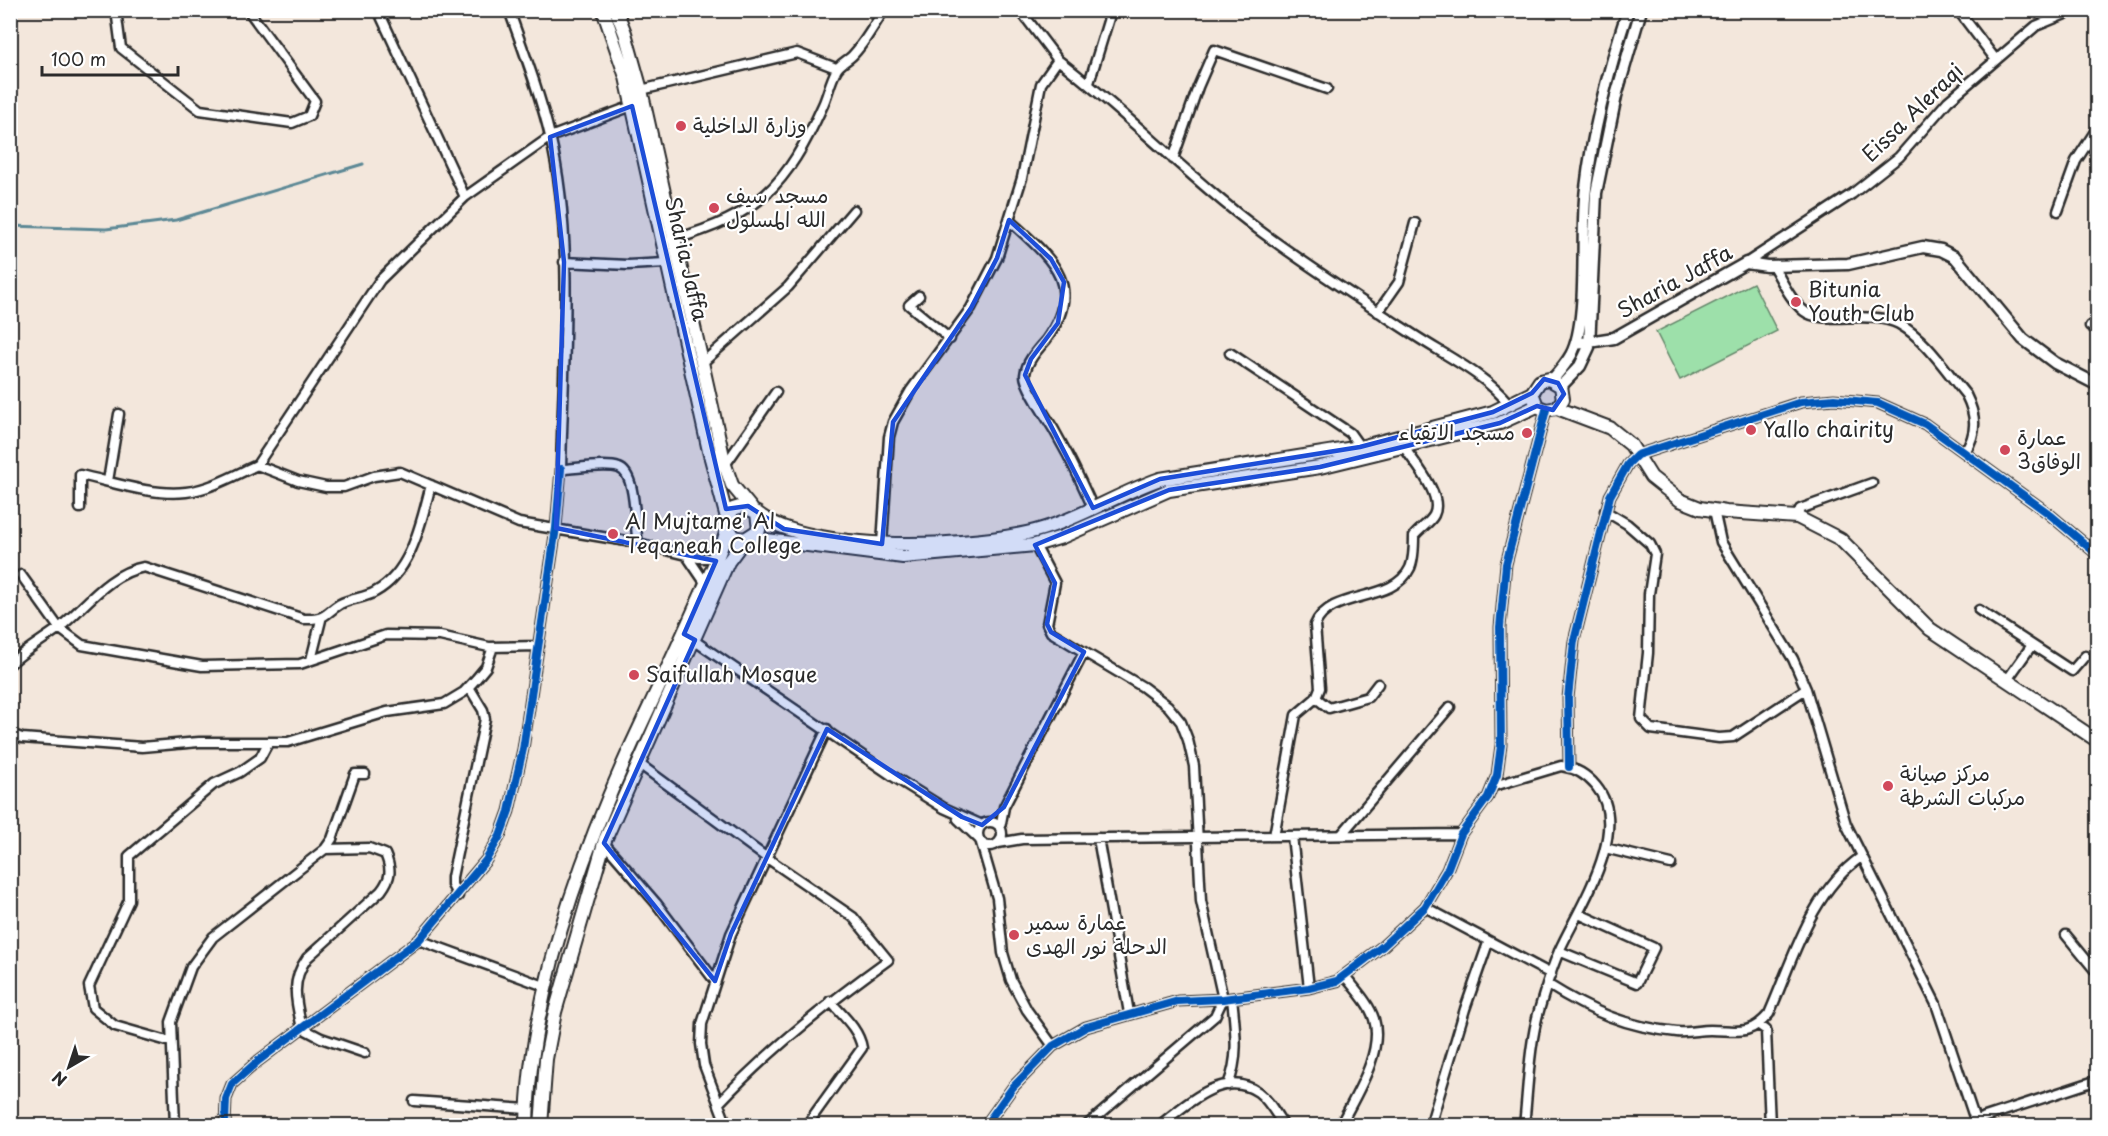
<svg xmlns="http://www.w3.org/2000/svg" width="2108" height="1136" font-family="'Playpen Sans','Playpen Sans Arabic',sans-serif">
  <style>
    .green { fill: #9de0aa; stroke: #64866a; stroke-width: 1.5 }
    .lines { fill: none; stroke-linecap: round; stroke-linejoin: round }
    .stream { stroke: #5b8895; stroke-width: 3 }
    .minor-casing { stroke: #2b2b2b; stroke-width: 13 }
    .tertiary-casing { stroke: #2b2b2b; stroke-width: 15 }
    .secondary-casing { stroke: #2b2b2b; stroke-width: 16 }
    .minor { stroke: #fff; stroke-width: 8 }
    .tertiary { stroke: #fff; stroke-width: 10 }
    .secondary { stroke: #fff; stroke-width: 12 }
    .cycleway-casing { stroke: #fff; stroke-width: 11 }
    .cycleway { stroke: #0057b8; stroke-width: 8 }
    .marked { fill: #1d4ed8; fill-opacity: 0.2; stroke: #1d4ed8; stroke-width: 4.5; stroke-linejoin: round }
    .poi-dot { fill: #d1495b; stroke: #fff; stroke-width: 2 }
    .labels { text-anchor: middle; stroke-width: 4.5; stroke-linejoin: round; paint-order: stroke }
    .street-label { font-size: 21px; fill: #2b2b2b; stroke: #fff }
    .poi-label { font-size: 21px; fill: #2b2b2b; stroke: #fff; text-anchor: start }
  </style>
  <rect width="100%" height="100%" fill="#f3e7dc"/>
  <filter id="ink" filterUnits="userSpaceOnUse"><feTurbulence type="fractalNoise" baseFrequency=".0167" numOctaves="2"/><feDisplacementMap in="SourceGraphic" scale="12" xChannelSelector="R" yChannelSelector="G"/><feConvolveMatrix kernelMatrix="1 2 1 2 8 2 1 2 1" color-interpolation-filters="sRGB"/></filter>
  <g filter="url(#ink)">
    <path class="green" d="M1753,283L1777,331L1680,380L1656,332Z"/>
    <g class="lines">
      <path class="stream" d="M10,226L106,229L176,220L363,164"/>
      <defs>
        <path id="minor" d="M116,10L121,48L200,110L292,123L309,116L315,101L248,10
          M378,10L465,197
          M509,10C524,52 540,94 550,136C575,237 563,366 561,469C575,469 606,463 619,468C637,474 634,525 638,543
          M1958,10L1996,60
          M1058,60C1129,114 1191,180 1263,233C1312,269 1363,302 1414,335C1446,356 1485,374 1509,404
          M1089,83L1109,18L1108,10
          M641,90L797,53L836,68
          M1173,159L1198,87L1214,50L1327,89
          M2058,211L2076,161L2098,127
          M1009,220C1049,257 1087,284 1046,340C1038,349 1026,362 1025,375C1025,384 1034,396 1038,404C1061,439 1076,470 1093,508
          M672,240C759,215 786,187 823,105C828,94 830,82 836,71C839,64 847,61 852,56C865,43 874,25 884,10
          M564,262L628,265L666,263
          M1746,263L1852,194L1899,157L1948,101L2036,26L2075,10
          M1773,266C1782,281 1791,301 1804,311C1823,326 1870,309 1899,324C1926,339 1946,371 1966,395C1976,415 1978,432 1965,452
          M919,296L909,305L950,339
          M1378,312L1399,282L1415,223
          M2090,326L2098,330
          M1230,353L1350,433L1360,447
          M701,364L788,287L854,210
          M257,465L380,280L465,197L550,137L632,106
          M725,465L776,392
          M108,481L119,414
          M80,508V475C113,482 152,496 186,492C211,489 235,475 257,465L298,481L326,487H344L374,476L400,472L519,523L638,543L699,558H709L719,553
          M1714,510L1721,542L1793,659L1806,689L1846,824L1936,1004L1977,1126
          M1605,511L1627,524L1650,544L1655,554L1649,594L1648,653L1641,719L1651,729L1719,738L1733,737L1806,689
          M1797,517L1800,509L1872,483
          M882,544L889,437L893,422L911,390L971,308L997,258L1022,178L1041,84L1058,60L1020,10
          M687,556L706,584
          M21,575L59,628L82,645L202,666L300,664L386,635L440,636L489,647L539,646
          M1979,610L2072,671L2085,656
          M689,637L891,775L944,808L982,825
          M1084,652L1143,687L1168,706L1181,722L1188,740L1194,766L1201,901L1223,999L1215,1016L1086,1126
          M311,660L321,620
          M10,664C25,650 43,640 59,628C85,607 109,573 144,567L304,619C326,620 324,614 340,604C351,598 365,598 375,592C412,572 421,522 431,485
          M2007,680L2032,645
          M1316,698L1329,708L1368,697L1378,684
          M10,734L22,738L142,747L199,742H288L387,712L444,704L464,692L476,679L486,667L493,647
          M638,763L767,858L853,917L888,960C828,1003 771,1048 720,1102
          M1569,767L1568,698L1574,641L1610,496L1628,464L1637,455L1801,402L1834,399L1878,403L1925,424L2048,513L2098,555
          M1494,786L1561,766C1576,768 1587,775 1596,786C1632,829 1580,906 1561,947C1552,966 1546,987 1540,1007C1529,1043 1528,1089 1524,1126
          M958,819L979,839
          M978 834a12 12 0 1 1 24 0a12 12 0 1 1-24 0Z
          M1000,828L1004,807L1084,652L1051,632L1047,624L1055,583L1035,545
          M1341,835L1450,707
          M1274,836L1296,715L1316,698L1320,688L1315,625C1330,589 1393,604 1410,568C1414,559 1414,546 1414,536C1420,528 1430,523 1434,515C1444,495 1414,463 1404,447
          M1292,836L1309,988
          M1098,838L1129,1013
          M604,843L656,903L715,981
          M981,843L997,898L1003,953L1011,980L1027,1010L1053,1046
          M998,843L1022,839L1461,834
          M1605,848L1671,864
          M325,849L332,839L355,774H365
          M458,896L452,885V877L485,719L483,710L469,687
          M1425,907L1551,974
          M2066,935L2098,974
          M419,940L547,987
          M1559,951L1637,983L1654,948L1579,914
          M1547,984C1590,1011 1626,1027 1677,1032C1688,1033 1699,1030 1710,1030C1737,1030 1749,1037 1769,1014C1793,960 1810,893 1861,857
          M1759,1025L1766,1030L1770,1126
          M171,1042L115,1026L93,1008L89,986L129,900V856L214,784L240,772L260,758L268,743
          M1228,1085C1240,1056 1235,1028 1232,998
          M414,1101L527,1109
          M1976,1120L2098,1080
          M175,1126L171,1022L191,967L213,937L325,849L369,848L385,854C392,870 391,878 381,891L307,958C290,982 296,1002 302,1028L321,1038L365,1053
          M225,1126L226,1099L232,1084L258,1061L419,940L486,860L500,836L509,811L523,749L556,528L561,469
          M727,1126L704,1065L701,1044L702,1024L731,934L827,729
          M806,1126L862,1048C859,1029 842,1015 830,1001
          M985,1126L1013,1087L1053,1046L1086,1027L1178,1001L1223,999L1309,988L1337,981L1383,946L1425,907L1447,870L1461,834L1488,797L1497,775L1501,745L1500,627L1506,564L1546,410
          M1159,1126C1185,1105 1224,1068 1258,1092C1269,1100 1276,1114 1284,1126
          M1340,1126C1355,1096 1384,1053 1374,1019C1369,1003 1355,989 1345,976
          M1430,1126L1465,1009L1488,943"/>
        <path id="tertiary" d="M1576,344L1614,338L1746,263L1767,266L1848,264L1923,247L1941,250L1955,257L2023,339L2055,363L2098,385
          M1552,380C1559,372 1566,364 1571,355C1590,320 1580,231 1586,188C1593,127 1609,68 1628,10
          M1561,386L1580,366L1589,347L1596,193L1616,96L1641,10"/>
        <path id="secondary" d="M603,10L626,77L709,451L727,518
          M616,10L625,33L641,90L725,465L732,485L751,508
          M1557,408L1563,399L1561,386L1549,379L1540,381L1532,393L1537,406L1546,410L1557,408L1610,428L1631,445L1651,477L1680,500L1700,508L1726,512L1797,517L1840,539L1930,629L2098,741
          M757,513C809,555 979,548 1042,529C1083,517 1119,493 1160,479L1360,447L1493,412L1532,393
          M751,538L903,557L1035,545L1062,537L1169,490L1320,467L1500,423L1537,406
          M527,1126C529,989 587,838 645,716C665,674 685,631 704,588C712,568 723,549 727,528
          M541,1126L546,1059L555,1012L605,840L728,562L745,539L759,530L757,513L743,506L733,509L726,523L734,537L745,539"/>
      </defs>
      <use href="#minor" class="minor-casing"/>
      <use href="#tertiary" class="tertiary-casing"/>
      <use href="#secondary" class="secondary-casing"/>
      <use href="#minor" class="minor"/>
      <use href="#tertiary" class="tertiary"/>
      <use href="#secondary" class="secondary"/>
      <defs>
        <path id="cycleway" d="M1569,767L1568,698L1574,641L1610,496L1628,464L1637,455L1801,402L1834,399L1878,403L1925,424L2048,513L2098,555
          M225,1126L226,1099L232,1084L258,1061L419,940L486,860L500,836L509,811L523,749L556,528L561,469
          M985,1126L1013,1087L1053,1046L1086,1027L1178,1001L1223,999L1309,988L1337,981L1383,946L1425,907L1447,870L1461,834L1488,797L1497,775L1501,745L1500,627L1506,564L1546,410"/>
      </defs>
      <use href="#cycleway" class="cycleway-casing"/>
      <use href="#cycleway" class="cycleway"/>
    </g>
  </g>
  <path class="marked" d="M632,106L726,509L748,506L784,529L882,544L893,422L971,308L997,258L1009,220L1051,259L1064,282L1058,323L1031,359L1025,375L1093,508L1160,479L1360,447L1493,412L1532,393L1544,379L1558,383L1564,394L1553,410L1537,406L1500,423L1419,443L1320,467L1169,490L1035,545L1055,583L1047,624L1051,632L1084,652L1004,807L982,825L962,817L827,729L731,934L715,981L604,843L695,640L684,634L716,561L556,528L564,262L550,137Z"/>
  <g class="poi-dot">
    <circle cx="681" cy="126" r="6"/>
    <circle cx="714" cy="208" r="6"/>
    <circle cx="1796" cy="302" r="6"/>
    <circle cx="1751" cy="430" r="6"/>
    <circle cx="1527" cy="433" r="6"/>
    <circle cx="2005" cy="450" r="6"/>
    <circle cx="613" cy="534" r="6"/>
    <circle cx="634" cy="675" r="6"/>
    <circle cx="1888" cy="786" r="6"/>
    <circle cx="1014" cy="935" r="6"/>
  </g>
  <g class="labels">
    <g class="street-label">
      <text transform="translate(1913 113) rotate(-44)" y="7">Eissa Aleraqi</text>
      <text transform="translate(686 259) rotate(77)" y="7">Sharia Jaffa</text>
      <text transform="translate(1675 282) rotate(-29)" y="7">Sharia Jaffa</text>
    </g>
    <g class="poi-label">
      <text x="693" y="133">وزارة الداخلية</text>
      <text x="726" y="203">مسجد سيف<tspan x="726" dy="24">الله المسلول</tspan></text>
      <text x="1808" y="297">Bitunia<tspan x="1808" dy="24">Youth Club</tspan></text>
      <text x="1763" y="437">Yallo chairity</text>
      <text x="1515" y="440" text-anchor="end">مسجد الاتقياء</text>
      <text x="2017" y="445">عمارة<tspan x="2017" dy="24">الوفاق3</tspan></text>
      <text x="625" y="529">Al Mujtame' Al<tspan x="625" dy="24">Teqaneah College</tspan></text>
      <text x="646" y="682">Saifullah Mosque</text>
      <text x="1900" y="781">مركز صيانة<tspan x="1900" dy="24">مركبات الشرطة</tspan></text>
      <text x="1026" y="930">عمارة سمير<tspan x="1026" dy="24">الدحلة نور الهدى</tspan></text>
    </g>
  </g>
  <rect width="2108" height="1136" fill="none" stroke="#fff" stroke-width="36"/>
  <rect x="18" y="18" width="2072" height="1100" fill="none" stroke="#2b2b2b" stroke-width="2" filter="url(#ink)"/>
  <g transform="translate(69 1067) rotate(219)" stroke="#ffffff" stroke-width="4.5" paint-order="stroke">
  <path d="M0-4.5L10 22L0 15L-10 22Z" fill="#2b2b2b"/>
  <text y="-9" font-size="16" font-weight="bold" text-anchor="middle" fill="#2b2b2b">N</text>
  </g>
  <path d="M42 66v9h136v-9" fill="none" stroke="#2b2b2b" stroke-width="3"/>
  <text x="51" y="66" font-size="18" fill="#2b2b2b" stroke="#ffffff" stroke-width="4.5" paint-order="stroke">100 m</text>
</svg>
